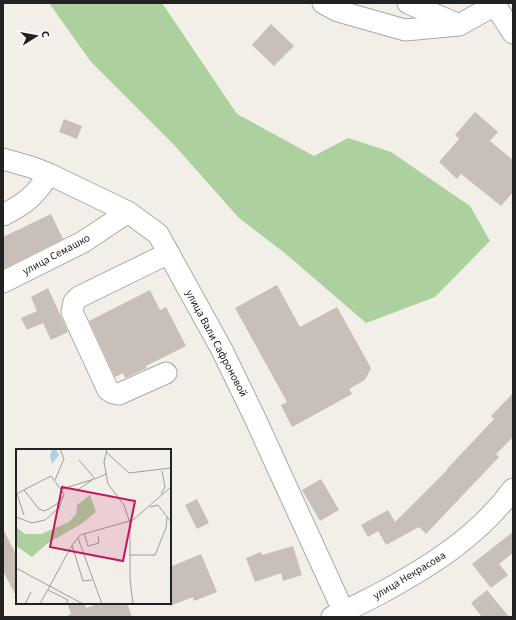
<svg xmlns="http://www.w3.org/2000/svg" width="516" height="620" font-family="'Source Sans 3',sans-serif">
  <style>
    .forest { fill: #add19e }
    .building { fill: #c7bfb8 }
    .lines { fill: none; stroke-linecap: round; stroke-linejoin: round }
    .minor-casing { stroke: #a9a9a9; stroke-width: 23 }
    .minor { stroke: #fff; stroke-width: 21 }
    .labels { text-anchor: middle; stroke-width: 3.5; stroke-linejoin: round; paint-order: stroke }
    .street-label { font-size: 11px; fill: #222; stroke: #fff }
    .inset-road { fill: none; stroke: #9f9d99; stroke-width: 1 }
    .view { fill: #c2185b; fill-opacity: 0.15; stroke: #c2185b; stroke-width: 2 }
    .inset-edge { fill: none; stroke: #222; stroke-width: 2 }
  </style>
  <rect width="100%" height="100%" fill="#f2efe9"/>
  <path class="forest" d="M49,3H162L237,114L314,156L348,138L391,152L470,206L490,241L435,297L366,323L286,254L239,218L175,146L91,62Z"/>
  <path class="building" d="M271,24L294,46L274,66L252,45Z
    M475,112L498,132L490,141L513,160V192L501,206L461,174L457,179L439,162L459,139L455,135Z
    M64,119L82,126L77,139L59,132Z
    M51,214L63,239L3,269V237Z
    M277,285L300,327L337,307L371,368L365,380L349,389L352,394L292,427L281,405L287,402L235,308Z
    M48,288L68,332L51,340L43,323L27,330L21,318L37,311L31,297Z
    M150,290L160,310L166,307L186,346L146,366L147,368L125,378L123,373L115,377L89,321Z
    M513,393V437L496,454L499,457L426,534L419,527L386,545L378,531L368,537L361,525L388,510L395,522L447,470V469L494,419L491,416Z
    M321,479L339,510L320,521L302,490Z
    M197,499L209,523L197,529L185,505Z
    M3,529L17,556V598L3,571Z
    M513,532V553L499,564L508,575L491,588L472,564Z
    M293,546L302,575L283,581L281,573L255,582L246,558L261,552L262,555Z
    M201,554L217,592L194,601L193,597L170,606V567Z
    M487,590L509,617H482L471,603Z
    M67,603H84L86,608L101,603H127L132,617H67V616L71,614Z"/>
  <g class="lines">
    <defs>
      <path id="minor" d="M323,3L338,11L405,30L459,25L495,5L497,3
        M408,3L457,24
        M495,5L513,33
        M3,159L31,167L49,174L128,212L158,234L222,350L254,416L346,617
        M3,215C25,204 36,195 49,174
        M3,282L83,242L128,212
        M166,373L119,394L113,393L108,390L72,312L74,302L79,297L169,253
        M332,617C348,610 363,602 379,594C429,567 479,536 513,489"/>
    </defs>
    <use href="#minor" class="minor-casing"/>
    <use href="#minor" class="minor"/>
  </g>
  <g class="labels">
    <g class="street-label">
      <text transform="translate(56 254) rotate(-28)" y="4">улица Семашко</text>
      <text transform="translate(217 343) rotate(62)" y="4">улица Вали Сафроновой</text>
      <text transform="translate(409 575) rotate(-31)" y="4">улица Некрасова</text>
    </g>
  </g>
  <g transform="translate(16 449)">
    <rect width="155" height="155" fill="#f2efe9"/>
    <path d="M74,46L80,63L65,75L32,94L16,108L0,97V78L9,85H25L53,73L60,65L61,56Z" fill="#add19e"/>
    <path d="M36,1H40L43,6L36,15L34,7Z" fill="#aad3df"/>
    <path class="inset-road" d="M91,0L88,13L92,35L108,56L114,74V130L117,155M90,3L113,24L155,19M63,11L79,30L90,25M39,31L48,10L44,0M46,40L78,30M63,40L76,31M8,41L23,60L29,62L41,55L47,47M0,45L35,27L48,45L43,59L29,71L16,74L0,68M1,45L8,66M145,45L149,38L146,22M134,58L142,56L155,73M68,84L72,97L83,94L82,87M62,89L86,155M56,96L67,132L76,131M113,106H139L150,79L151,68M0,119L67,155M32,141L52,151L50,155M9,155L15,143M24,155L55,98L64,86L117,71L155,38"/>
    <path class="view" d="M46,38L119,52L107,112L34,98Z"/>
    <rect width="155" height="155" class="inset-edge"/>
  </g>
  <rect width="516" height="620" fill="none" stroke="#222222" stroke-width="8"/>
  <g transform="translate(36 36) rotate(79)" stroke="#ffffff" stroke-width="3" paint-order="stroke">
  <path d="M0-3L7 15L0 10L-7 15Z" fill="#222222"/>
  <text y="-6" font-size="11" font-weight="bold" text-anchor="middle" fill="#222222">С</text>
  </g>
</svg>
